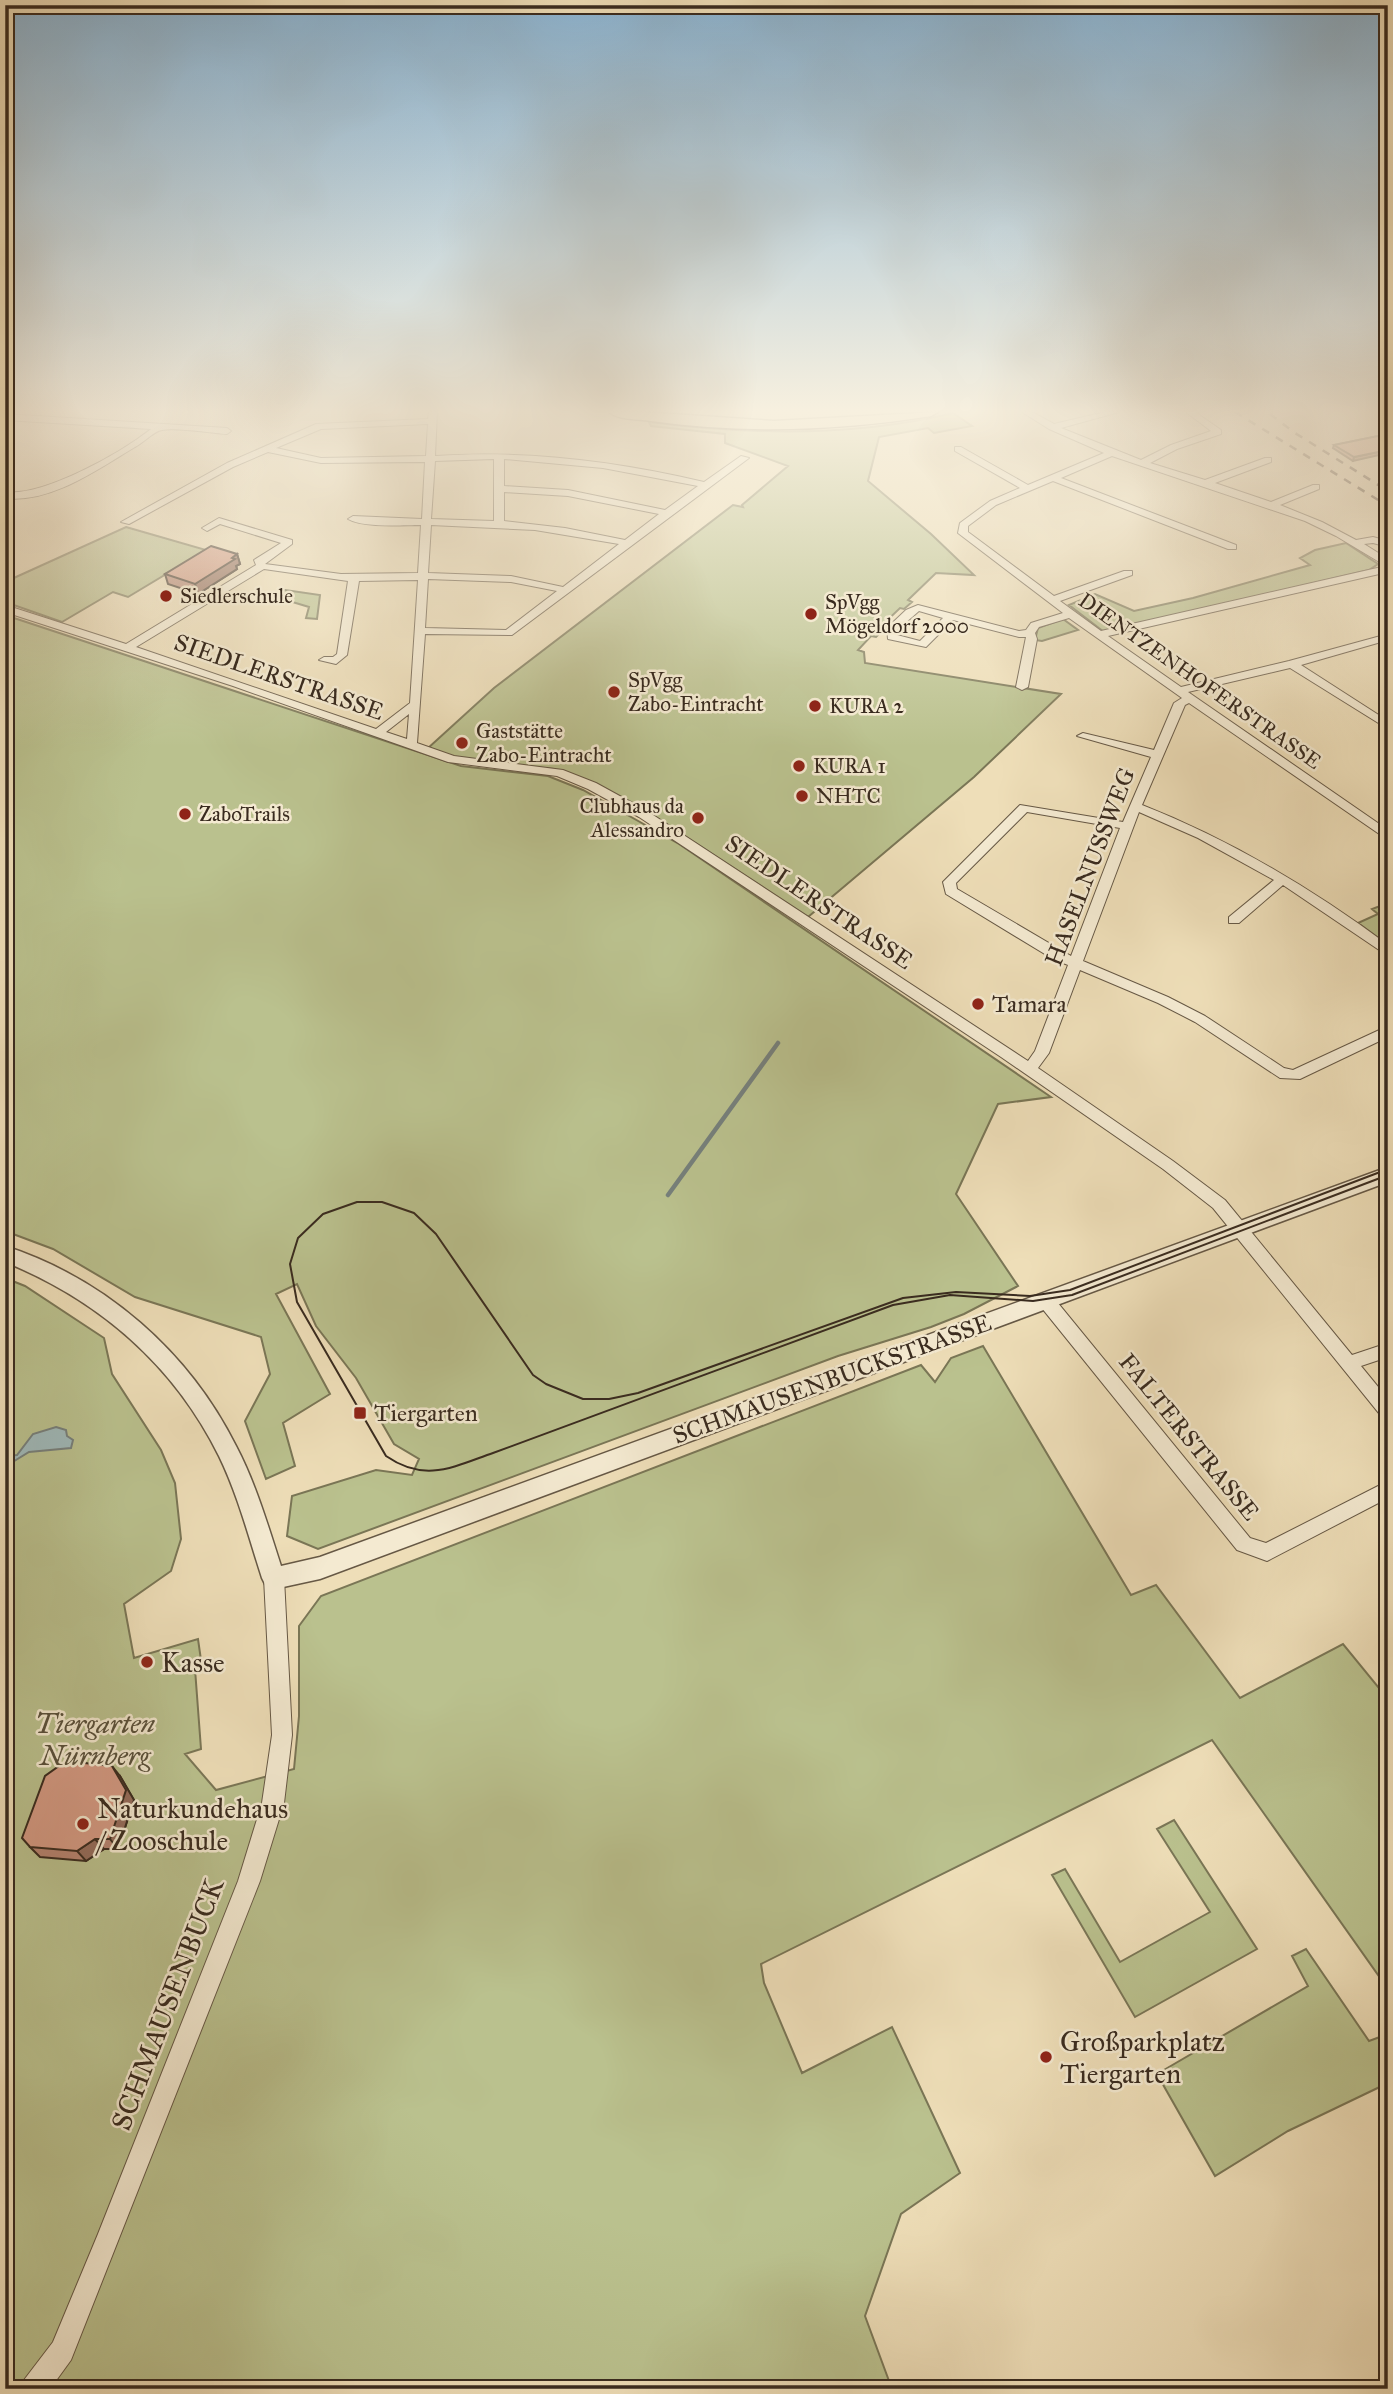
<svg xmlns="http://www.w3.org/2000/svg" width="1393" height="2394" font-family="'IM FELL Great Primer',serif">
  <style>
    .green { fill: #bac18e; stroke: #7a7656; stroke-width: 2 }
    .water { fill: #9fb9ba; stroke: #76807c; stroke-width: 2 }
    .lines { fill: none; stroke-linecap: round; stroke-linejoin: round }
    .stream { stroke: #76807c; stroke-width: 4.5 }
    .minor-casing { stroke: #665845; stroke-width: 2 }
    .tertiary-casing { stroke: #665845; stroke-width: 3 }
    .primary-casing { stroke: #392b1f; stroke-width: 3 }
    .minor { fill: #f4ead1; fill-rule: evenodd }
    .tertiary { fill: #f4ead1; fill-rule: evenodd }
    .primary { fill: #eedeb8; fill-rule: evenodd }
    .tram { stroke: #392b1f; stroke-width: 2 }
    .rail { stroke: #392b1f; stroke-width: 2.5; stroke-dasharray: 8 8; stroke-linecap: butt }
    .wall { fill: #b68472; stroke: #392b1f; stroke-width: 2 }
    .shaded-wall { fill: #946c5c; stroke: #392b1f; stroke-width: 2 }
    .building { fill: #d49a84; stroke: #392b1f; stroke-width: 2 }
    .poi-dot { fill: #8f2418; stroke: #f4ead1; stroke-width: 2.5 }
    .labels { text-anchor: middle; stroke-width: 5; stroke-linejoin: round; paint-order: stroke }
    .far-poi-label { font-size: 21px; fill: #392b1f; stroke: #f4ead1; text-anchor: start }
    .far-street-label { font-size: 21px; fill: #392b1f; stroke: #f4ead1 }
    .street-label { font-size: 24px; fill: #392b1f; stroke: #f4ead1 }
    .poi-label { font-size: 24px; fill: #392b1f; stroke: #f4ead1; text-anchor: start }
    .near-poi-label { font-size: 28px; fill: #392b1f; stroke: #f4ead1; text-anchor: start }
    .near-park-label { font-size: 28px; font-style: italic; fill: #59503b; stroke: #f4ead1 }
    .near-street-label { font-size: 28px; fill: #392b1f; stroke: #f4ead1 }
  </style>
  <rect width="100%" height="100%" fill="#eedeb8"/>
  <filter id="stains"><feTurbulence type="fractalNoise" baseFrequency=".00286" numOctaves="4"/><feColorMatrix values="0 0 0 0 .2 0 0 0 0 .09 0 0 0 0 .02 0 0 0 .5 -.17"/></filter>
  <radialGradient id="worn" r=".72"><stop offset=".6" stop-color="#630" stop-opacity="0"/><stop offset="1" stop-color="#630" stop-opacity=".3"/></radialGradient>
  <path class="green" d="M953,413L972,426L934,433L928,428L879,437L868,481L931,534L974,575L936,573L908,600L912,602L904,609L900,608L879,628L883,630L876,637L871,636L858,650L864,652L865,663L1061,694L974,777L808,917L646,811L554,769L473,762L427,749L494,688L733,505L743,507L742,505L788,466L725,443V434L651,426L649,422C749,435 854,437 953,413Z
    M126,527L206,550L128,597L113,592L62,622L5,602V582Z
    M1346,543L1378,564L1369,570L1104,632L1069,605L1095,594L1134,611L1193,598L1310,565L1300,558L1315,550Z
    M285,590L320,595L317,619L306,618L309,607L269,595Z
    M5,615L461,766L548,776L583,790L679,844L1051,1097L998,1104L956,1194L1018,1286L964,1314L931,1327L838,1356L318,1549L287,1536L292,1496L376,1470L412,1475L419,1459L394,1444L356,1378L316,1326L297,1284L276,1294L330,1394L283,1423L295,1466L266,1479L245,1421L270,1374L261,1337L135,1297L53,1249L5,1231Z
    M1063,619L1078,630L1042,641L1035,640L1038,628Z
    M1388,903V945L1358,923L1378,914L1372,909Z
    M5,1278L25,1286L104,1338L112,1374L161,1450L175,1483L181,1539L171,1571L124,1604L134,1658L198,1639L202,1667L195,1669L201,1749L185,1754L216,1790L294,1769L299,1716V1626L321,1596L921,1365L935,1382L951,1358L983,1346L1131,1595L1156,1585L1240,1698L1343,1644L1388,1699V1989L1212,1740L761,1964L764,1983L802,2073L892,2027L960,2173L901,2214L865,2316L892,2389H5Z
    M1174,1820L1257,1949L1135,2017L1052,1875L1065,1869L1120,1962L1210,1912L1157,1829Z
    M1306,1949L1369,2041L1388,2034V2083L1288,2131L1215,2176L1157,2074L1308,1986L1292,1956Z"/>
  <path class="water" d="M56,1427L66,1430L67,1436L73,1440L71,1448L29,1452L11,1463L5,1462V1456L17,1455L33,1434Z"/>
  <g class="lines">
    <path class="stream" d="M668,1195L778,1043"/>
    <defs>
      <path id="minor" d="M429,412H437L435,456C526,450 615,461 704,482L741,456L749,458L512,635L425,634L417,743L454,756L563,770L596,783L647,811L1028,1061L1035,1051L1068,965L1053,959L946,894L943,882L1020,805L1123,822L1151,757L1077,736L1083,733L1154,750L1174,703L1182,698L1069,618L1039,627L1035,633L1037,639L1028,687L1022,690L1016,687L1026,637H1019L953,620L926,647L888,639L887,628L906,610L918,605L1019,631L1026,630L1031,623L1063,613L958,533L960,523L990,501L1020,488L955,451V447H961L1028,485L1104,453L1049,429L1022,412H1032L1054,424L1105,412H1119L1061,428L1141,460L1171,445L1211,431L1186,412H1195L1221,430V434L1177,449L1150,463L1205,480L1265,458H1271V462L1215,483L1271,502L1313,485H1319V489L1280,505L1322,522L1356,540L1373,537L1388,541V547L1373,543L1364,544L1388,559V572L1108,636L1181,687L1289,661L1388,634V640L1301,665L1388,721V729L1290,668L1188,692L1388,830V840L1189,703L1185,705L1142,805C1231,840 1311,888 1388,945V956L1283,885L1239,923H1229V917L1274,880L1198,838L1139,812L1083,961L1168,997L1205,1016L1284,1068L1293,1070L1388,1026V1037L1300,1079L1280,1078L1195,1022L1158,1003L1080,970L1049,1053L1038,1068L1173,1161L1225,1200L1352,1355L1388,1343V1357L1361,1366L1388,1399V1419L1382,1417L1213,1208L1163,1169L1001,1057L639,817L588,789L557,776L448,762L233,686L5,612V605L126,644L256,565L254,560L281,543L220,524L207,531L202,528L219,518L292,540V544L265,564L341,574L418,573L421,525C402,525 363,528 348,519L353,516L422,519L425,462L321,463L268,452L233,467L129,524L121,522L227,463L316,424L428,419ZM428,424L426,456L321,458L276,448L321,429ZM1112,456L1305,521L1336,536L1386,566L1101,631L1060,601L1132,575V571H1124L1054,596L968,532V526L996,505L1053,481L1228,549H1236V545L1061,478ZM494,459V521L431,519L435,461ZM504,459L603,468L698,486L665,510L568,490L504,486ZM504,492L568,496L659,514L625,540L565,528L504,521ZM431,525L535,530L619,544L563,587L511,576L428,573ZM264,569L348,581L337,654L333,657H324L319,660L336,664L347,655L359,581L418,580L410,703L376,729L136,647ZM428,579L511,582L557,591L506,630L425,628ZM919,611L943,618L920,641L897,635L896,631ZM409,714L407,739L386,732ZM1027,812L1120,828L1071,956L957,889L956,883Z
        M5,414L227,428L231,431L227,434C212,433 175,427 162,430C154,431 143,443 135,447C98,469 50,504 5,498V492C43,497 121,453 151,429L5,420Z
        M1047,1295L1053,1297L1250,1538L1266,1543L1388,1481V1498L1267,1561L1237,1550L1041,1307L1039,1302L1041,1297Z
        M274,1569L281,1572L284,1578L292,1735L284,1803L260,1881L71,2360L50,2389H20L24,2380L53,2342L98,2234L238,1881L262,1803L272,1735L264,1578L267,1572Z"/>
      <path id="tertiary" d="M1388,1167V1182L320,1579L274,1589L266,1586L262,1578C249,1538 238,1495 219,1456C174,1365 99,1300 5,1262V1246C106,1279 189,1352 236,1446C256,1484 268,1526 281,1566L320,1557Z"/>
      <path id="primary" d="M609,412H644L774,421L938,412L931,416C838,431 744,434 651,421C638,419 618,420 609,412Z"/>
    </defs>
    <use href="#minor" class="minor-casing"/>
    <use href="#tertiary" class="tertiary-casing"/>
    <use href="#primary" class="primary-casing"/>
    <use href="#minor" class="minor"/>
    <use href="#tertiary" class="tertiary"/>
    <use href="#primary" class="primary"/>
    <path class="tram" d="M1388,1169L1070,1290L1030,1296L956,1292L903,1298L638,1393L609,1399H583L546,1384L533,1375L436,1234L414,1213L382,1202H357L323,1214L298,1238L290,1264L297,1302L386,1456C425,1483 453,1467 493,1453L893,1305L950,1295L1033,1301L1072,1295L1388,1175"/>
    <path class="rail" d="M1235,412L1388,506
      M1270,414L1295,433L1388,491"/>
  </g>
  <path class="wall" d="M1383,435L1353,461L1333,448L1334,445Z
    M237,554L240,564L236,566L237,569L198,594L168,584L165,574Z
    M120,1776L134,1800L118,1849H104L86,1861L40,1857L30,1847Z"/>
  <path class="shaded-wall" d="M1388,450V453L1353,461L1354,457Z
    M237,554L240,564L236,566L237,569L198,594L195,584Z
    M112,1766L120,1776L134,1800L118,1849L110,1839Z
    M95,1839L104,1849L86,1861L77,1851Z"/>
  <path class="building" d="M1383,435L1388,437V450L1354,457L1334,445Z
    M211,546L237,554L232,558L235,559L195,584L165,574Z
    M66,1761L112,1766L126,1790L110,1839H95L77,1851L30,1847L22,1838L45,1776Z"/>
  <linearGradient id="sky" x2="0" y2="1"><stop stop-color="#8bb6d6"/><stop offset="0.55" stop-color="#f7f0df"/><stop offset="1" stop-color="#f7f0df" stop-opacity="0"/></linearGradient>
  <rect width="1393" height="747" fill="url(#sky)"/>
  <g class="poi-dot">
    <circle cx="166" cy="596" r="7"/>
    <circle cx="811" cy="614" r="7"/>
    <circle cx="614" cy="692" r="7"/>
    <circle cx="815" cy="706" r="7"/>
    <circle cx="462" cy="743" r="7"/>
    <circle cx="799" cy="766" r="7"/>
    <circle cx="802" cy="796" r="7"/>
    <circle cx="185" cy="814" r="7"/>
    <circle cx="698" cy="818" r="7"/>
    <circle cx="978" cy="1004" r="7"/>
    <rect x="353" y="1406" width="14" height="14" rx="3.5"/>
    <circle cx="147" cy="1662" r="7"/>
    <circle cx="83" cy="1824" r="7"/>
    <circle cx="1046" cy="2057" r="7"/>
  </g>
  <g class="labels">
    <g class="far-poi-label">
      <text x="180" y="603">Siedlerschule</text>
      <text x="825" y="609">SpVgg<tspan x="825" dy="24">Mögeldorf 2000</tspan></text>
      <text x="628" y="687">SpVgg<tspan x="628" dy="24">Zabo-Eintracht</tspan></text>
      <text x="829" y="713">KURA 2</text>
      <text x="476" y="738">Gaststätte<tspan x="476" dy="24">Zabo-Eintracht</tspan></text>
      <text x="813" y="773">KURA 1</text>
      <text x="816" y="803">NHTC</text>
      <text x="684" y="813" text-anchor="end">Clubhaus da<tspan x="684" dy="24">Alessandro</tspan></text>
      <text x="199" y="821">ZaboTrails</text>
    </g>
    <g class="far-street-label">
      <text transform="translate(1200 681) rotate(35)" y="7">DIENTZENHOFERSTRASSE</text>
    </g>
    <g class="street-label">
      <text transform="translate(279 677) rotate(19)" y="8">SIEDLERSTRASSE</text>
      <text transform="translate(1090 867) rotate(-69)" y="8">HASELNUSSWEG</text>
      <text transform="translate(819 902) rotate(34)" y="8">SIEDLERSTRASSE</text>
      <text transform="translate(832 1379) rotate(-20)" y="8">SCHMAUSENBUCKSTRASSE</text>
      <text transform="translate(1189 1437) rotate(51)" y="8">FALTERSTRASSE</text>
    </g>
    <g class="poi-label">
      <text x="992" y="1012">Tamara</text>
      <text x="374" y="1421">Tiergarten</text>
    </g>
    <g class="near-poi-label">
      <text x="161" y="1672">Kasse</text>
      <text x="97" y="1818">Naturkundehaus<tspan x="97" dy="32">/ Zooschule</tspan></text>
      <text x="1060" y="2051">Großparkplatz<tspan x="1060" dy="32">Tiergarten</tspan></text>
    </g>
    <g class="near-park-label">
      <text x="95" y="1733">Tiergarten<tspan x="95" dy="32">Nürnberg</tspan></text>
    </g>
    <g class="near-street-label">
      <text transform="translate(167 2004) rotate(-69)" y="10">SCHMAUSENBUCK</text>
    </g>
  </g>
  <rect width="1393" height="2394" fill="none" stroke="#eedeb8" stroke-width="28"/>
  <rect x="7" y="7" width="1379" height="2380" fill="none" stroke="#392b1f" stroke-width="3.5"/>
  <rect x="14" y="14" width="1365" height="2366" fill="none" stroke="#392b1f" stroke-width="2"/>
  <rect width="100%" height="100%" filter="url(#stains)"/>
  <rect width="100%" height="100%" fill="url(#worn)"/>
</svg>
